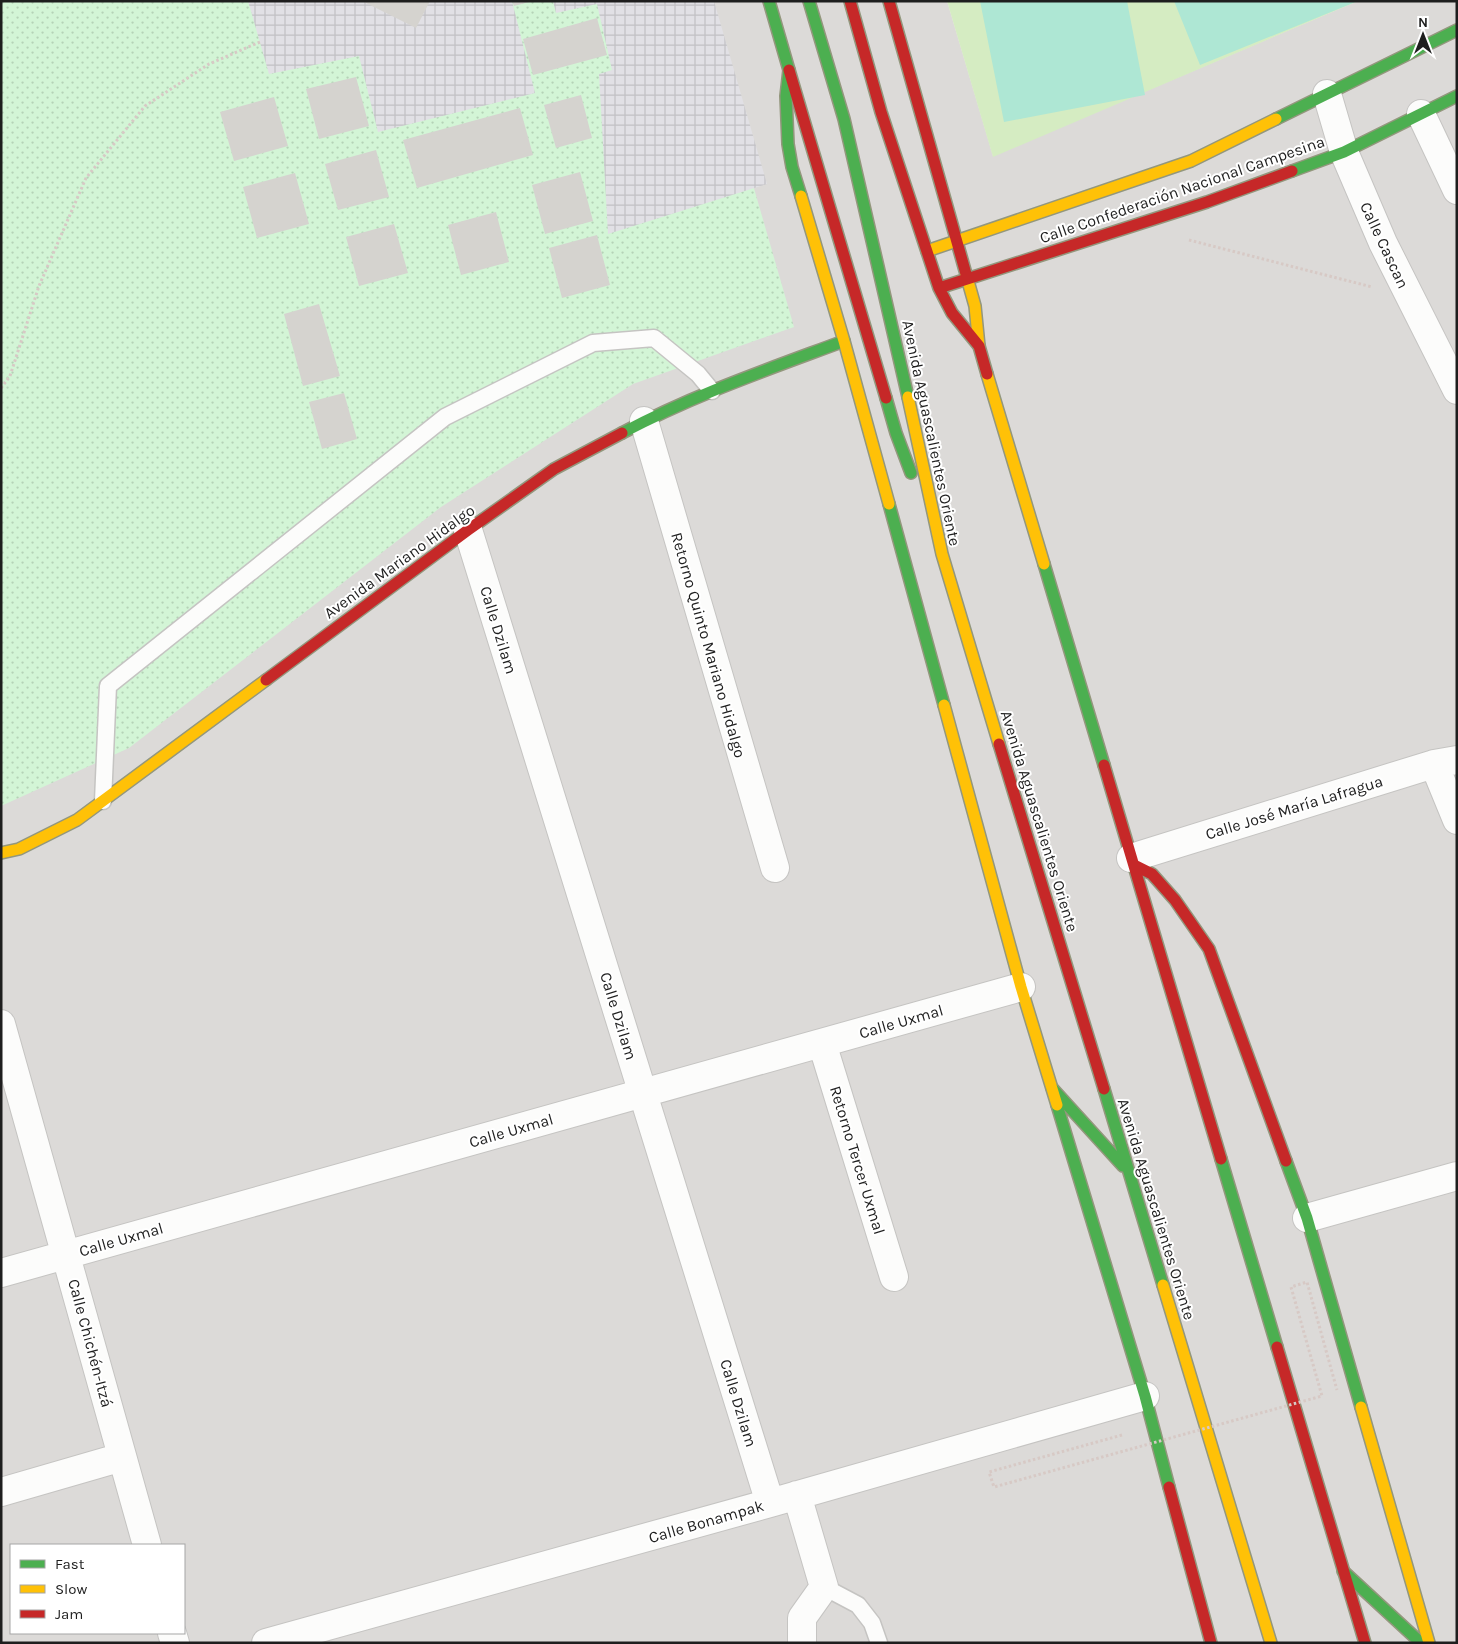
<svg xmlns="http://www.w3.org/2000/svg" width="1458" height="1644" font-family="Karla,sans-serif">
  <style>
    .residential { fill: #dcdad8; fill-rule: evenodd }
    .grass { fill: #d5ecc2 }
    .park { fill: url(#park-dots) }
    .pitch { fill: #aee7d4 }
    .plaza { fill: url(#plaza-grid) }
    .building { fill: #d5d3cf }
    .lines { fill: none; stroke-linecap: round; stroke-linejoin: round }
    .lane-casing { stroke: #c5c4c2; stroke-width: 19 }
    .street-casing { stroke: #c5c4c2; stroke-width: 30 }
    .fast-casing { stroke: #93977d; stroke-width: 14 }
    .slow-casing { stroke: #93977d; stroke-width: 14 }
    .jam-casing { stroke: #93977d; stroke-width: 14 }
    .path { stroke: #d7c9c5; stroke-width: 3; stroke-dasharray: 2.5 2.5; stroke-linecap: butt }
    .lane { stroke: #fcfcfb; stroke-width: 16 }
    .street { stroke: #fcfcfb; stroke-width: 28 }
    .fast { stroke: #4caf50; stroke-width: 11 }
    .slow { stroke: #ffc107; stroke-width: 11 }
    .jam { stroke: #c62828; stroke-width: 11 }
    .path-bridge { stroke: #d7c9c5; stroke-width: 3; stroke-dasharray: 2.5 2.5; stroke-linecap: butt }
    .labels { text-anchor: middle; stroke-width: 4; stroke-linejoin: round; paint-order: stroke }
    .street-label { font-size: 16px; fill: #1e1e1e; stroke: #fff }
  </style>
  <defs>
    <pattern id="park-dots" width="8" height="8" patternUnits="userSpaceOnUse" patternTransform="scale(1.25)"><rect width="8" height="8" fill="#d3f5d6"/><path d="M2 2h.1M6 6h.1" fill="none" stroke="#b5d2b7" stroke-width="1.8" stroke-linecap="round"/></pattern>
    <pattern id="plaza-grid" width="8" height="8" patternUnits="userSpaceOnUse" patternTransform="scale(1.25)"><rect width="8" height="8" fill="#e1e0e5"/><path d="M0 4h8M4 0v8" fill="none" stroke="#c1c0c4"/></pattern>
  </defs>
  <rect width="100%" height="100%" fill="#edebe6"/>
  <path class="residential" d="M1,1H947L993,156L1358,1H1457V1643H1ZM11,1545H184V1633H11Z"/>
  <path class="grass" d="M947,1H1358L993,157Z"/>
  <path class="park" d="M1,1H700L794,327L633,384L441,507L129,748L1,806Z"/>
  <path class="pitch" d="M980,1H1127L1145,95L1004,122Z
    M1174,1H1358L1200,65Z"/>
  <path class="plaza" d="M248,1H512L535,93L378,132L359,56L269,74Z
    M553,1H714L767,184L608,234L599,74L612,70L597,4L556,13Z"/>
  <path class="building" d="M362,1H430L416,28Z
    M512,1H529V2L514,6Z
    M597,18L607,55L533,75L523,39Z
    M356,77L369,126L319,139L306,89Z
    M581,95L592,138L556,148L544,105Z
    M274,97L288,146L234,161L220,112Z
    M520,108L533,155L417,188L403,140Z
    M376,150L389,197L338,210L325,164Z
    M580,172L593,221L545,234L532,185Z
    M295,173L309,224L257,238L243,187Z
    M496,212L509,262L461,275L448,225Z
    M394,224L408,273L359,286L346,237Z
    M597,235L610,285L562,298L549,248Z
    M319,304L340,376L303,386L284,314Z
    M344,393L357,439L322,449L309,402Z"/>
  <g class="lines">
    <defs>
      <path id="lane" d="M103,801L108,686L445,417L593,343L654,338L698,374L712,391
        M824,1587L858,1605L872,1623L879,1643"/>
      <path id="street" d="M1327,94L1344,152L1383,243L1457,390
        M1421,114L1457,190
        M644,421L775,868
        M468,530L770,1503
        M1434,764L1457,820
        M1131,858L1434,764L1457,760
        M1,1024L147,1545
        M822,1043L894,1277
        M1307,1218L1457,1176
        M1,1273L1021,987
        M1,1492L122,1457
        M797,1495L824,1587L802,1618V1643
        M172,1633L175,1643
        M266,1643L770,1503L1145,1396"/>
      <path id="fast" d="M769,1L789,70L786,96L788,144L792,167L801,196
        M809,1L844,119L908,397
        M1276,119L1457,30
        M1292,171L1344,152L1457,96
        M886,398L896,433L911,473
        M622,433C693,395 769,369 844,341
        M889,504L944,705
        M1044,564L1104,765
        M1052,1088L1123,1166
        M1104,1089L1163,1285
        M1057,1105L1145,1396L1169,1487
        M1221,1159L1277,1347
        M1286,1161L1307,1218L1361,1407
        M1343,1571L1421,1643"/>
      <path id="slow" d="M801,196L844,341L889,504
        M927,251L1191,161L1276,119
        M966,274L975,306L979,346
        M987,374L1044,564
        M908,397L942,554L999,744
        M944,705L1021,987L1057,1105
        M1,853L19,849L77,820L266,680
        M1163,1285L1271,1643
        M1361,1407L1429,1643"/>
      <path id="jam" d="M850,1L881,112L939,288L952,313L979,346L987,374
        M889,1L966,274
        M789,70L886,398
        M939,288L1207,202L1292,171
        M266,680L468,530L554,469L622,433
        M999,744L1104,1089
        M1104,765L1221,1159
        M1134,865L1152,874L1175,900L1209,949L1286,1161
        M1277,1347L1365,1643
        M1169,1487L1211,1643"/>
    </defs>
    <use href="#lane" class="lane-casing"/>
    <use href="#street" class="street-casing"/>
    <use href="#fast" class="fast-casing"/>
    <use href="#slow" class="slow-casing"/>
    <use href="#jam" class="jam-casing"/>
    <path class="path" d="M1189,240L1372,287
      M1,388L10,376L39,286L86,178L145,106L209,64L260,42"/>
    <use href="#lane" class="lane"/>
    <use href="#street" class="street"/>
    <use href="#fast" class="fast"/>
    <use href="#slow" class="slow"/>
    <use href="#jam" class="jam"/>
    <path class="path-bridge" d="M1122,1435L989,1472L994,1487L1322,1396L1291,1287L1307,1282L1337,1390"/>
  </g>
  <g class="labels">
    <g class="street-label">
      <text transform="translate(1182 189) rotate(-19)" y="6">Calle Confederación Nacional Campesina</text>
      <text transform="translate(1385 245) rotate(65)" y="6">Calle Cascan</text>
      <text transform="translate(932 433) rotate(78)" y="6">Avenida Aguascalientes Oriente</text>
      <text transform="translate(399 561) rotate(-36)" y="6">Avenida Mariano Hidalgo</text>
      <text transform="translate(499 630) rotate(73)" y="6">Calle Dzilam</text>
      <text transform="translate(709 645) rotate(74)" y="6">Retorno Quinto Mariano Hidalgo</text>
      <text transform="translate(1294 807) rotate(-17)" y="6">Calle José María Lafragua</text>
      <text transform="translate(1040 821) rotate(73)" y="6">Avenida Aguascalientes Oriente</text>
      <text transform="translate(619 1016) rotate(73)" y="6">Calle Dzilam</text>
      <text transform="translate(901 1021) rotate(-16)" y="6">Calle Uxmal</text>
      <text transform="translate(511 1130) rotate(-16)" y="6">Calle Uxmal</text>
      <text transform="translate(858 1160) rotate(73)" y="6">Retorno Tercer Uxmal</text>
      <text transform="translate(1157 1209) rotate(73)" y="6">Avenida Aguascalientes Oriente</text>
      <text transform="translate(121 1239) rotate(-16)" y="6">Calle Uxmal</text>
      <text transform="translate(91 1343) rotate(75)" y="6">Calle Chichén-Itzá</text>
      <text transform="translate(739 1403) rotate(73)" y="6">Calle Dzilam</text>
      <text transform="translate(706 1521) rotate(-16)" y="6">Calle Bonampak</text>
    </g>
  </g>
  <rect width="1458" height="1644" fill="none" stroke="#1e1e1e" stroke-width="5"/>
  <rect x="10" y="1544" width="175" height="90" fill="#ffffff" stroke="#a5a5a5"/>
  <rect x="20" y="1560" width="25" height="8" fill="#4caf50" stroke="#a5a5a5"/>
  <text x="55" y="1569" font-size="15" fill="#1e1e1e">Fast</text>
  <rect x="20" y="1585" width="25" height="8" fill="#ffc107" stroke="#a5a5a5"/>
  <text x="55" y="1594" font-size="15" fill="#1e1e1e">Slow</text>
  <rect x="20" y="1610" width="25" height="8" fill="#c62828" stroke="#a5a5a5"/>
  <text x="55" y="1619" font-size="15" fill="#1e1e1e">Jam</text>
  <g transform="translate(1423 35)" stroke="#ffffff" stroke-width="4" paint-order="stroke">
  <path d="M0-4L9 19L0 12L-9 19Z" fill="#1e1e1e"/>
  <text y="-8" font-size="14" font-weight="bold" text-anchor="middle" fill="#1e1e1e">N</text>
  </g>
</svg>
